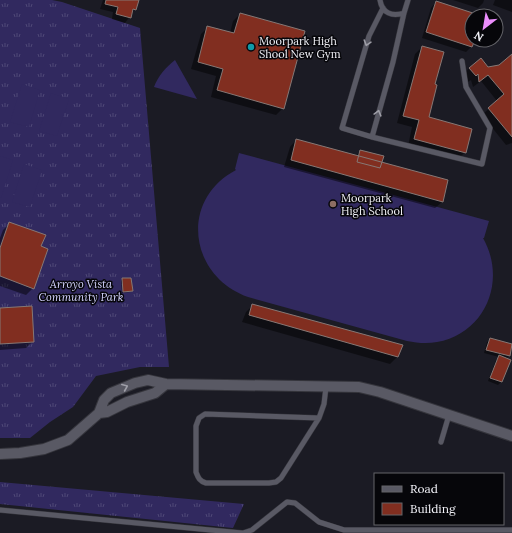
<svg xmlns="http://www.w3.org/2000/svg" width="512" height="533" font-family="Lora,serif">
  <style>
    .grass { fill: url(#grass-tufts) }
    .pitch { fill: #31295f }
    .shadow { fill: #0007 }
    .building { fill: #812e20; stroke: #867875 }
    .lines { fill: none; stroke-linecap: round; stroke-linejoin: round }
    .lane-casing { stroke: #35353c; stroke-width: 6 }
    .street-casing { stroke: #35353c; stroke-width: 12 }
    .lane { stroke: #595964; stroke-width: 5 }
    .street { stroke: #595964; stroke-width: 10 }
    .oneway { stroke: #9e9ea7 }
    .culture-dot { fill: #0f9aa8; stroke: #06060a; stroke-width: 1.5 }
    .education-dot { fill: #8d6e63; stroke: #06060a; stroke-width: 1.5 }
    .labels { text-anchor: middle; stroke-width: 3; stroke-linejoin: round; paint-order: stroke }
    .poi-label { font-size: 11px; fill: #f2f2f8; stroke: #06060a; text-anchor: start }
    .park-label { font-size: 11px; font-style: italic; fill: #d4d3fe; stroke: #06060a }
  </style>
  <defs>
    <pattern id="grass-tufts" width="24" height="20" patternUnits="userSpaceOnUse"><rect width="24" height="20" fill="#31295f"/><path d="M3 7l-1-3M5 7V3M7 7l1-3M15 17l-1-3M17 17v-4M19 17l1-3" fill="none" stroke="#4f4877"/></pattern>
  </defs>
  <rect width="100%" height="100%" fill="#1b1b24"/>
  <path class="grass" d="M0,0H52L62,2L140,28L169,367H140L96,376L73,407L50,422L30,438H0Z
    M0,482L244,504L233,528L0,504Z"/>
  <path class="pitch" d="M175,60L197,99L154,87C158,76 166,67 175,60Z
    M22,84L40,90L29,127L10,122Z
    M51,93L69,99L57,136L39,131Z
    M239,153L489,221L484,238H483C507,280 486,333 437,342C427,344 417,343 407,341L248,297C189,276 179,200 236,170L235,169Z
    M0,156L13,160L1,198L0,197Z
    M24,164L42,170L30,207L12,202Z"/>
  <path class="shadow" d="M103,0H137L135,9L125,23L112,19L113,12L100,9Z
    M453,0H484L483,3L478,8Z
    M495,0H512V12L493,5Z
    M436,2L479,16H472V40H474L471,47L466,52L422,38L431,8Z
    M240,14L283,108L276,115L211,97L216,76L191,69L201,34L208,27L230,33L233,21Z
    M422,47L434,85L427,118L465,152L458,159L408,146L412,127L397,123L415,54Z
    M512,55V143L506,145L482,115L497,101L481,81L473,87L471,80L468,82L463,75L469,68H488L499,66Z
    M296,140L356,156L360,151L381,163L442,202L435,208L284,167L290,147Z
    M10,223L40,247L33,288L26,295L0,286V238L3,230Z
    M122,279L132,291L130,292L122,293L121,281Z
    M253,305L397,357L390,364L242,322L246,312Z
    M0,309L33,341L26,348L0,350Z
    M490,339L512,345L509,356L505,359L509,361L501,382L498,385L488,381L496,360L499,357L484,353L487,342Z"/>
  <path class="building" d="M106,0H139L136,10L133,9L131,18L116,14L118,7L105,4Z
    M436,1L482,16H472V40H475L472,47L426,32Z
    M240,13L305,31L284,109L217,90L223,69L198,62L207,26L234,33Z
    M422,46L444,52L435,84L437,85L429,117L472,129L466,153L414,139L419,120L403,116Z
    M512,54V137L488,108L504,94L488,75L479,82L478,74L476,76L469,68L481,58L488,67L499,65Z
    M296,139L448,180L443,202L291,160Z
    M360,150L384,156L380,168L357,162Z
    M9,222L46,235L41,246L48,249L34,289L0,276V248Z
    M122,278H131L133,291L123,292Z
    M252,304L403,345L398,357L249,315Z
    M32,306L34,342L0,344V308Z
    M490,338L512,344L510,356L486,350Z
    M499,355L511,360L502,382L490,378Z"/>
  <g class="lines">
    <defs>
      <path id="lane" d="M380,0C382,13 392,17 404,13L408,0
        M383,8L369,36L342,128L372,137L393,62L404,13
        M372,137L482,164L490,128L466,87L462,61
        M319,418L205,414L199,418L196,426V472C198,477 199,481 206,483H269L276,482L281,478L319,418L324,404L326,387
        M441,442L449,415
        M0,510L242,533
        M243,533L252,530L287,502L295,503L319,522L344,530H512"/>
      <path id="street" d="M99,413L107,412L127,402L155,393L166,384
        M0,454L20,453L44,449L68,440L99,413L104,400L111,393L135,383L148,380L166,384L359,387L380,392L512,436"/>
    </defs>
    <use href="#lane" class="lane-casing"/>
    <use href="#street" class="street-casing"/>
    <use href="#lane" class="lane"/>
    <use href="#street" class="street"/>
  </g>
  <defs><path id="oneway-chevron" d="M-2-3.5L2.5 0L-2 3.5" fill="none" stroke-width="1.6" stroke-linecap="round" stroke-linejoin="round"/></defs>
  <g class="oneway">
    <use href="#oneway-chevron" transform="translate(367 43) rotate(107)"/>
    <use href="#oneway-chevron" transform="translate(378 113) rotate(-75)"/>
    <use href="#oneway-chevron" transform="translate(125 387) rotate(-23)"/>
  </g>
  <circle class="culture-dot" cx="251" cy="47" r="4"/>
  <circle class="education-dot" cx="333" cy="204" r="4"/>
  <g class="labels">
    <g class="poi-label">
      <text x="259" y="45">Moorpark High<tspan x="259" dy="13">Shool New Gym</tspan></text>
      <text x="341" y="202">Moorpark<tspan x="341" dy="13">High School</tspan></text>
    </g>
    <g class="park-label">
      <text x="81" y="288">Arroyo Vista<tspan x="81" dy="13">Community Park</tspan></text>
    </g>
  </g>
  <rect x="374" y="473" width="130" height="52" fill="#06060a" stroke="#646469"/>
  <rect x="382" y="486" width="20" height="6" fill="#595964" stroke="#646469"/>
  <text x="410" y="493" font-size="12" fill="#f2f2f8">Road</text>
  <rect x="382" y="503" width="20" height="12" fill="#812e20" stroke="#646469"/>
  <text x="410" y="513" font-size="12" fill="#f2f2f8">Building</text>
  <g transform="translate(484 28) rotate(211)"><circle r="19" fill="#06060a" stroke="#646469"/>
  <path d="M0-3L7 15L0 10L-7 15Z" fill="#eb8dfc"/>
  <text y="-6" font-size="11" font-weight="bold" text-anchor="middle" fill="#f2f2f8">N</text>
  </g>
</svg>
